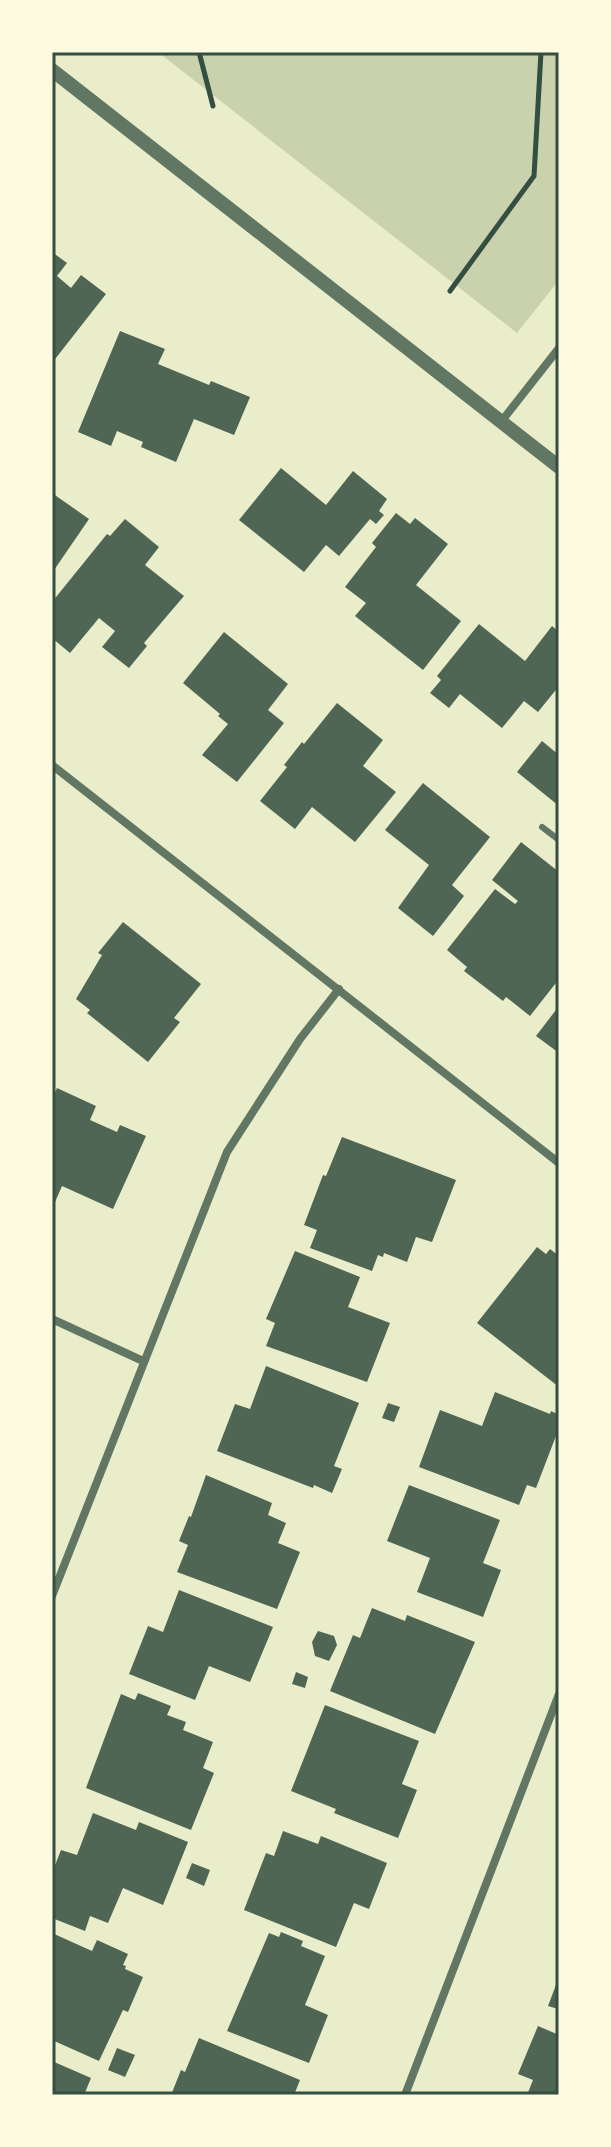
<svg xmlns="http://www.w3.org/2000/svg" width="611" height="2147" font-family="Inter,sans-serif">
  <style>
    .green { fill: #cad2ad }
    .building { fill: #4f6655 }
    .lines { fill: none; stroke-linecap: round; stroke-linejoin: round }
    .path { stroke: #344e41; stroke-width: 5 }
    .service { stroke: #617663; stroke-width: 6 }
    .minor { stroke: #617663; stroke-width: 8 }
    .tertiary { stroke: #617663; stroke-width: 14 }
    .neatline { fill: none; stroke: #344e41; stroke-width: 3 }
  </style>
  <rect width="100%" height="100%" fill="#e9edc9"/>
  <path class="green" d="M158,52H559V280L517,333Z"/>
  <path class="building" d="M52,252L67,263L57,276L71,288L81,275L106,294L52,363Z
    M120,331L165,349L158,364L209,385L211,381L250,397L234,435L194,419L176,462L141,447L143,442L117,431L111,446L78,432Z
    M281,468L326,505L353,471L387,499L379,511L384,515L376,524L370,519L339,556L326,545L304,572L239,520Z
    M52,493L89,519L52,573Z
    M396,513L410,524L415,518L448,544L416,585L461,621L423,670L355,616L366,603L345,587L376,547L372,543Z
    M125,519L159,547L145,565L184,596L144,643L147,646L129,668L102,647L115,631L99,618L70,653L52,638V602L107,534L110,536Z
    M479,624L525,661L552,626L559,632V686L538,712L524,701L502,728L460,694L449,708L430,693L441,680L437,676Z
    M224,632L288,684L268,710L284,723L237,782L202,755L228,724L218,716L220,714L183,683Z
    M337,703L383,740L363,766L396,792L355,842L312,807L295,829L260,801L287,767L284,765L302,742L304,744Z
    M542,741L559,755V806L517,772Z
    M423,783L490,837L452,885L464,896L433,936L398,908L429,865L385,830Z
    M521,842L559,872V979L530,1016L506,997L503,1001L464,971L467,967L447,950L495,889L515,904L518,901L492,880Z
    M123,922L201,984L174,1018L180,1022L148,1062L87,1013L90,1010L76,999L102,955L98,953Z
    M559,1006V1053L536,1036Z
    M57,1088L96,1106L90,1120L117,1132L120,1125L146,1136L113,1209L62,1186L52,1209V1099Z
    M342,1137L456,1180L432,1242L416,1237L407,1262L384,1253L383,1257L378,1255L372,1271L310,1248L317,1230L304,1225L323,1175L326,1176Z
    M537,1247L546,1254L550,1249L559,1256L556,1261L559,1263V1387L477,1323Z
    M295,1251L360,1277L348,1307L390,1323L367,1382L266,1346L275,1323L266,1319Z
    M266,1366L359,1403L334,1466L342,1469L332,1493L314,1485L313,1488L217,1451L235,1404L250,1409Z
    M495,1392L550,1414L551,1411L559,1415V1428L536,1488L527,1485L519,1505L419,1467L440,1410L482,1426Z
    M388,1403L400,1407L394,1422L382,1418Z
    M206,1475L272,1503L268,1515L286,1523L278,1543L300,1552L277,1609L177,1572L188,1545L179,1541L189,1516L191,1517Z
    M409,1485L500,1520L483,1563L501,1570L483,1617L417,1592L430,1558L387,1541Z
    M179,1590L273,1627L250,1682L209,1666L195,1700L129,1674L148,1626L163,1632Z
    M372,1608L405,1621L407,1615L475,1642L435,1734L330,1691L353,1635L360,1638Z
    M318,1631L334,1636L337,1645L329,1661L315,1656L312,1642Z
    M296,1672L308,1677L305,1688L292,1684Z
    M138,1693L171,1706L167,1715L186,1722L183,1730L213,1742L203,1768L214,1773L191,1830L86,1788L121,1694L135,1700Z
    M325,1705L419,1741L402,1784L417,1790L398,1838L334,1813L336,1809L291,1791Z
    M93,1813L136,1830L139,1822L188,1842L163,1905L123,1888L108,1923L90,1916L85,1931L52,1918V1873L61,1850L77,1855Z
    M283,1831L318,1844L321,1836L387,1863L369,1909L354,1903L336,1947L244,1910L266,1853L274,1856Z
    M192,1863L210,1870L204,1886L186,1878Z
    M281,1932L303,1941L301,1946L325,1956L305,2005L328,2015L309,2063L227,2031L269,1933L279,1937Z
    M52,1933L92,1951L97,1940L128,1954L123,1965L126,1966L125,1969L143,1977L128,2012L123,2010L99,2061L52,2040Z
    M559,1977V2008L558,2009L548,2006Z
    M538,2026L559,2035V2095H527L533,2080L518,2074Z
    M199,2038L300,2080L294,2095H171L181,2070L185,2072Z
    M117,2048L135,2055L125,2077L108,2070Z
    M52,2061L91,2078L84,2095H52Z"/>
  <g class="lines">
    <path class="path" d="M199,52L213,106
      M450,291L534,176L541,52"/>
    <path class="service" d="M542,827L559,840"/>
    <path class="minor" d="M501,422L559,348
      M52,765L559,1163
      M52,1319L143,1361
      M52,1596L227,1152L300,1039L339,989
      M405,2095L559,1694"/>
    <path class="tertiary" d="M52,70L559,467"/>
  </g>
  <rect width="611" height="2147" fill="none" stroke="#fefae0" stroke-width="108"/>
  <rect x="54" y="54" width="503" height="2039" class="neatline"/>
</svg>
